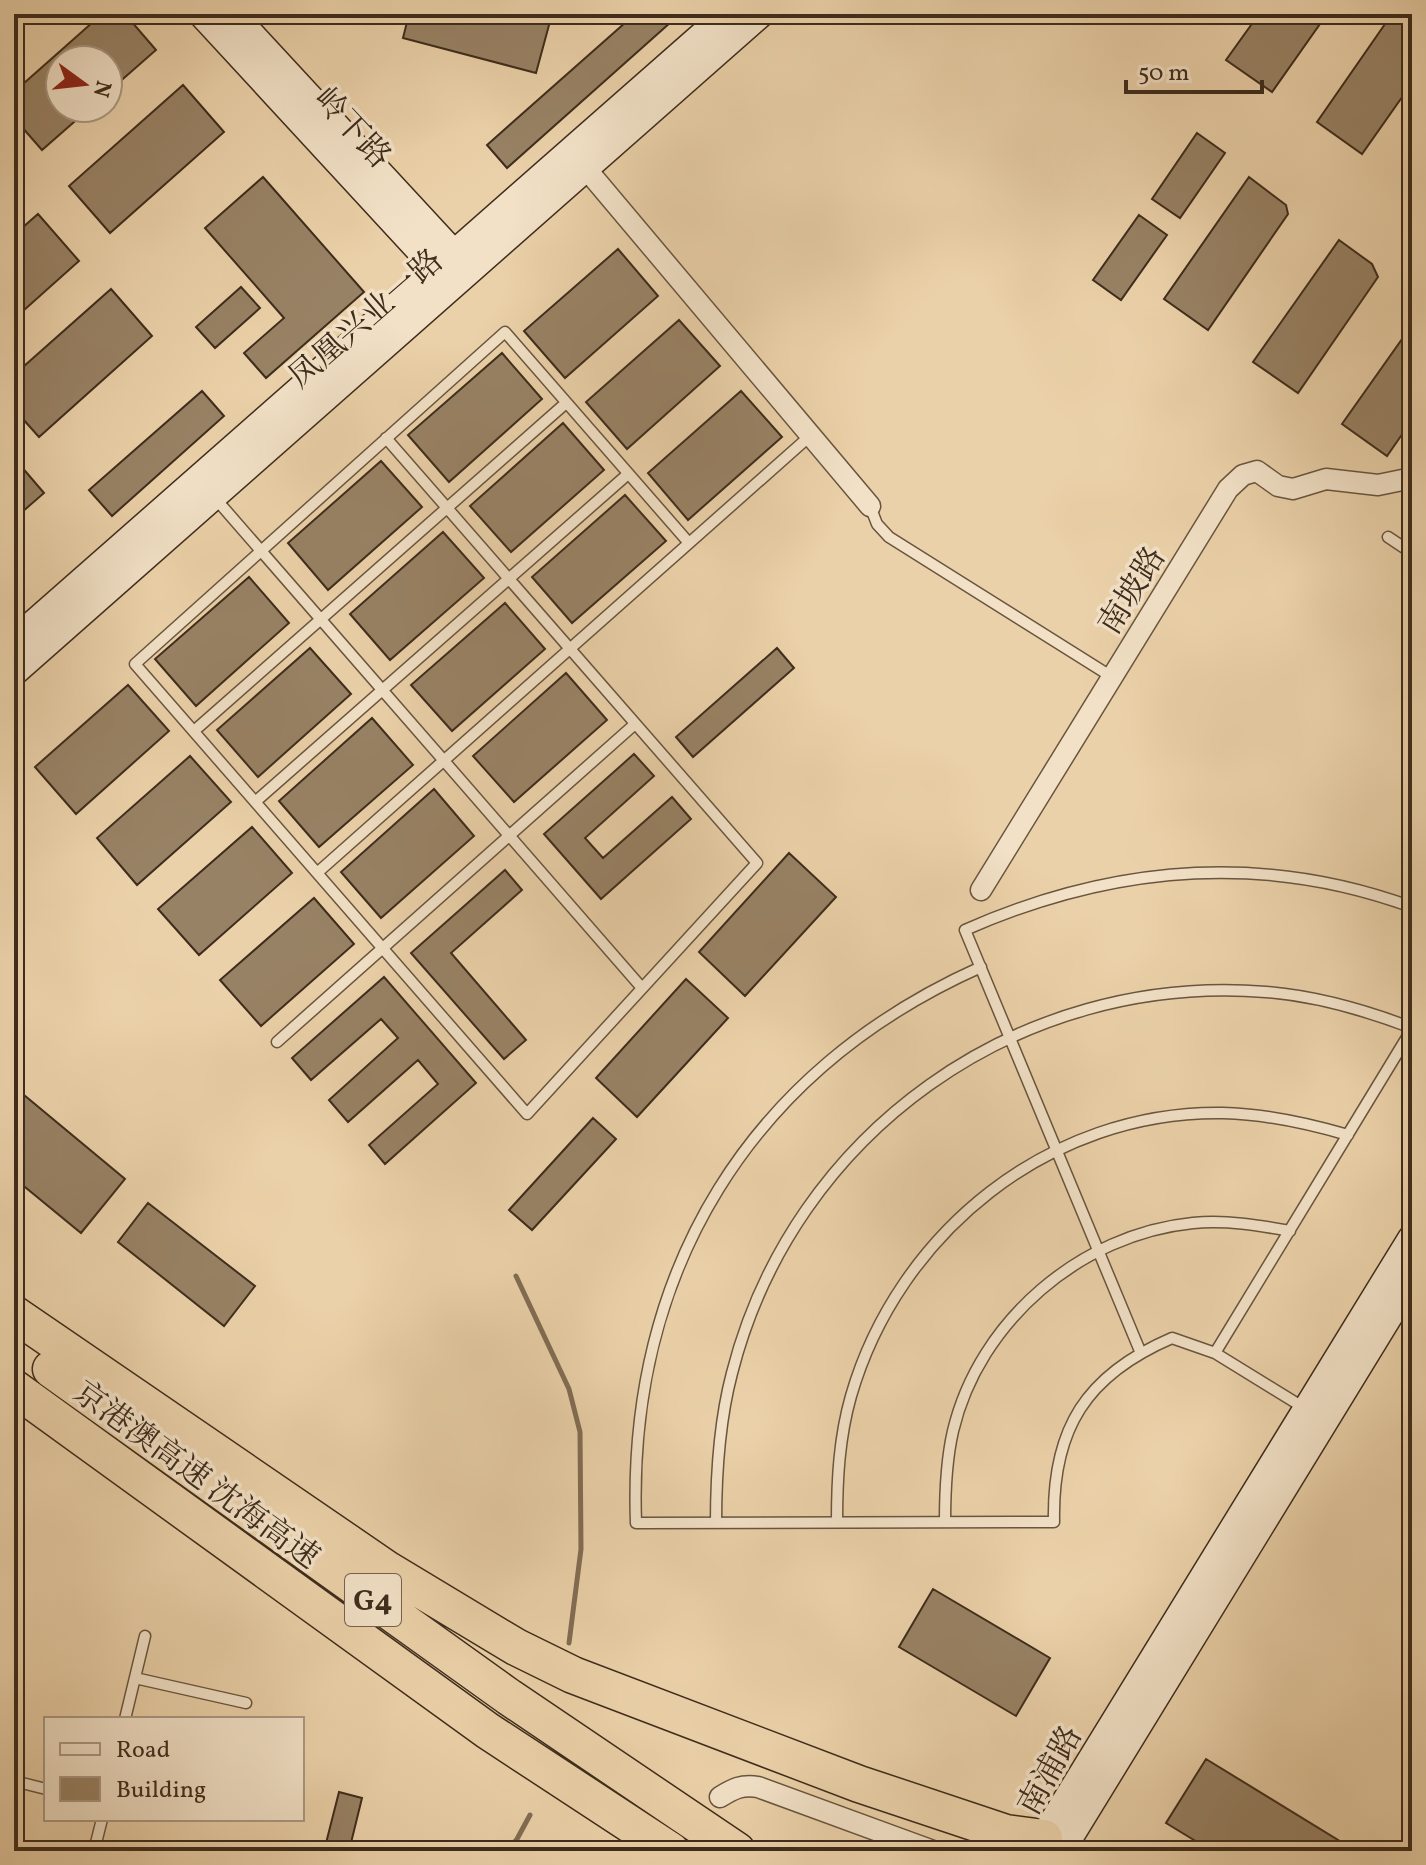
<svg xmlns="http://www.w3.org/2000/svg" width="1426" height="1865" font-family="Vollkorn,'Noto Serif SC',serif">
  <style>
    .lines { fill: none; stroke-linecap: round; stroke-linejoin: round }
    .stream { stroke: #826d54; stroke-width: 5 }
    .building { fill: #988265; stroke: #3e2c1c; stroke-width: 2 }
    .lane-casing { stroke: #69553f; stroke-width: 13 }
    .street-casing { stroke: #69553f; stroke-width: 23 }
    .secondary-casing { stroke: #3e2c1c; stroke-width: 31 }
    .highway-casing { stroke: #3e2c1c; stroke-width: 39 }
    .lane { stroke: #f2e1c7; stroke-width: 10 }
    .street { stroke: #f2e1c7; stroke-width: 20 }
    .secondary { stroke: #f2e1c7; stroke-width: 28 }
    .highway { stroke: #ebd1a9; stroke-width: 36 }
    .labels { text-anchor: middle; stroke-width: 7; stroke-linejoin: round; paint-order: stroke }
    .shield { fill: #f2e1c7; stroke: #74624f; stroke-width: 2 }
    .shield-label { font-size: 30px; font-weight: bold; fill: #3e2c1c }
    .street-label { font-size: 32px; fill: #3e2c1c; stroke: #f2e1c7 }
  </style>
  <rect width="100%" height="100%" fill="#ebd1a9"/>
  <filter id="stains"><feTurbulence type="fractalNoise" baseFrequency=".0025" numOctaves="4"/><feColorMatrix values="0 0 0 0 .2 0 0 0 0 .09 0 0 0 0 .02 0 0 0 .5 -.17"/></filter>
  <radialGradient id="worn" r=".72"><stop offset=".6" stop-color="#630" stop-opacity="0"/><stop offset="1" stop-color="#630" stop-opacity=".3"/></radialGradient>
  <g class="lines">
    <path class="stream" d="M516,1276L569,1389L580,1432L581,1549L569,1643
      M507,1851L517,1839L530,1815"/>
  </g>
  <path class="building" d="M102,14H125L156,50L108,92V60H60V108H90L42,150L14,118V92Z
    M409,14H552L536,73L403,38Z
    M635,14H680L507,168L487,145Z
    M1259,14H1327L1272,92L1226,60Z
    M1392,14H1412V83L1362,154L1317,122Z
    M183,85L224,132L110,233L69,186Z
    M1197,133L1225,153L1180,218L1152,199Z
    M263,177L364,292L266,378L244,353L284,318L205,228Z
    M1249,177L1286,205L1288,214L1208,330L1164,299Z
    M38,214L79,261L14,319V235Z
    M1139,215L1167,235L1121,300L1093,280Z
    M1339,240L1372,264L1378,277L1298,393L1253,362Z
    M618,249L658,296L565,378L524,331Z
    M241,287L260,308L215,348L196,327Z
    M111,289L152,336L39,437L14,409V375Z
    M679,320L720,366L627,449L586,402Z
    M1412,325V420L1387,456L1342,424Z
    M502,353L542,399L449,482L408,435Z
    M202,391L224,416L112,516L89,490Z
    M741,391L782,437L688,520L648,473Z
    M563,423L604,470L511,552L470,506Z
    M14,458L44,493L14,519Z
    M381,461L422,507L328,590L288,543Z
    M625,495L666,541L572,623L532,577Z
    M443,532L484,578L390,660L350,614Z
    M249,577L289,623L196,706L155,659Z
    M505,603L545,649L452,731L411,685Z
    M310,648L351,694L258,777L217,730Z
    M777,648L794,668L693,757L676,737Z
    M566,673L607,720L514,802L473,756Z
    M128,685L169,731L76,814L35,767Z
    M372,718L413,765L319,847L279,801Z
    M634,754L654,776L585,838L603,858L672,797L691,819L601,899L544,834Z
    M190,756L231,802L137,885L97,838Z
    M434,789L474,836L381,918L341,872Z
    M252,827L292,873L199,955L158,909Z
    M789,853L836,897L745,996L699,952Z
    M505,870L522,890L451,953L526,1040L504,1059L411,953Z
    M314,898L354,944L261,1026L220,980Z
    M384,977L476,1083L385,1164L369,1145L438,1084L418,1060L348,1122L329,1100L398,1038L381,1019L311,1080L292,1058Z
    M686,979L728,1018L637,1117L596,1078Z
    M18,1090L125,1179L81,1233L14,1178V1094Z
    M593,1118L616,1139L532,1230L509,1210Z
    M148,1203L255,1286L224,1326L118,1242Z
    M933,1589L1050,1658L1016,1716L899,1647Z
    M1206,1759L1356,1851H1212L1166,1823Z
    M339,1792L362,1798L349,1851H324Z"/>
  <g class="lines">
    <defs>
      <path id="lane" d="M386,438L757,863L527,1114L135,664L505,332L689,543
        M215,498L642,988
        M870,506L877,524L889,537L1112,677
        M1388,537L1412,553
        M194,731L566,403
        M255,802L628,474
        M317,873L811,435
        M981,967C750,1070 627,1271 636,1523L1054,1522C1052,1429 1086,1375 1172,1338L1215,1353L1306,1409
        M277,1042L635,724
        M1140,1351L965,930C1110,866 1261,852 1412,907
        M1215,1353L1412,1029
        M837,1522C837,1480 839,1438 851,1396C898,1233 1050,1110 1223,1113C1266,1114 1307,1123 1348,1135
        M945,1522C945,1491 946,1461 953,1431C979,1321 1081,1234 1193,1223C1226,1220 1258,1225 1290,1231
        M716,1523C716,1472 719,1422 732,1373C793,1133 1019,972 1266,992C1316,996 1365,1010 1412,1028
        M135,1678L246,1703
        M125,1719L145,1636
        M14,1781L46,1789
        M94,1851L102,1819"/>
      <path id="street" d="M577,158L870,506
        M981,890L1228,489L1243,475L1257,471L1278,486L1293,489L1326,479L1378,485L1412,478
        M720,1797C733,1789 742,1784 758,1787L933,1851"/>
      <path id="secondary" d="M203,14L452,284
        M231,14L466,268
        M14,642L728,14
        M14,671L759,14
        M1412,1239L1044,1838L1057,1841L1070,1835L1412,1277"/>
      <path id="highway" d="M14,1314L388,1570L516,1647L573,1675L859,1784L1006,1833L1044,1838
        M51,1369L509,1697L737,1851
        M14,1388L488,1731L671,1851"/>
    </defs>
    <use href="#lane" class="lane-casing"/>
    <use href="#street" class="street-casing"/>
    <use href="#secondary" class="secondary-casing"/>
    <use href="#highway" class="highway-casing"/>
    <use href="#lane" class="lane"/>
    <use href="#street" class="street"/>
    <use href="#secondary" class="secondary"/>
    <use href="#highway" class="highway"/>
  </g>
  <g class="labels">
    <rect class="shield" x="345" y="1574" width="56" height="52" rx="6"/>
    <g class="shield-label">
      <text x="373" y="1610">G4</text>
    </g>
    <g class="street-label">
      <text transform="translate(353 127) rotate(47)" y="11">岭下路</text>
      <text transform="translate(365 318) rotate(-41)" y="11">凤凰兴业一路</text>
      <text transform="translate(1131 590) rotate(-58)" y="11">南坡路</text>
      <text transform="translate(197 1474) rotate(36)" y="11">京港澳高速 沈海高速</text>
      <text transform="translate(1049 1770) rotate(-61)" y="11">南浦路</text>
    </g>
  </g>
  <rect width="1426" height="1865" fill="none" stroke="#ebd1a9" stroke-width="48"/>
  <rect x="16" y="16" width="1394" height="1833" fill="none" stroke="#3e2c1c" stroke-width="4"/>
  <rect x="24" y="24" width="1378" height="1817" fill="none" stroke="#3e2c1c" stroke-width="2"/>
  <rect x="44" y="1717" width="260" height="104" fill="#f2e1c7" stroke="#aa9983" stroke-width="2"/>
  <rect x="60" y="1743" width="40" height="12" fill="#f2e1c7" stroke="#aa9983" stroke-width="2"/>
  <text x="116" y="1757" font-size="24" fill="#3e2c1c">Road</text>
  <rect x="60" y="1777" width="40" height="24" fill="#988265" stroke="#aa9983" stroke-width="2"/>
  <text x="116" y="1797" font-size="24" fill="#3e2c1c">Building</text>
  <g transform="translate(84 84) rotate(105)"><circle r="38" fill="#f2e1c7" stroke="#aa9983" stroke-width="2"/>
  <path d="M0-6L14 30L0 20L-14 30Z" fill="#8f2418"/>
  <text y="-12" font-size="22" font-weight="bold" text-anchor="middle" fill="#3e2c1c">N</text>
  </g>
  <path d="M1126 80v12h136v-12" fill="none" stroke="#3e2c1c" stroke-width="4"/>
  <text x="1138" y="80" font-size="24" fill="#3e2c1c" stroke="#f2e1c7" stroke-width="6" paint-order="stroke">50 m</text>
  <rect width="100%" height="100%" filter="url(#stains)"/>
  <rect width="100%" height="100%" fill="url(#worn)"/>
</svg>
